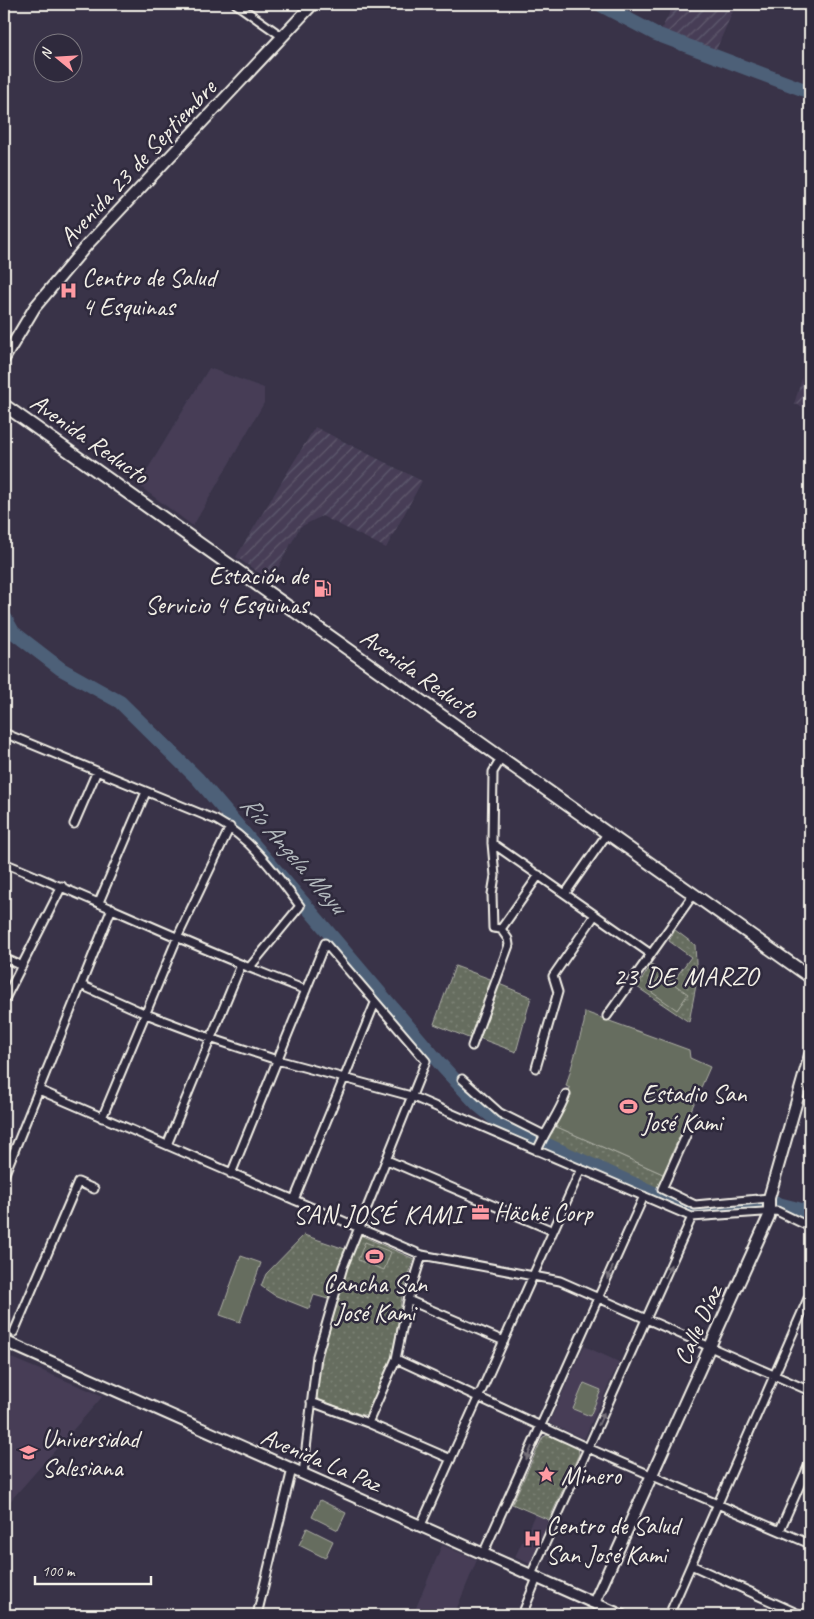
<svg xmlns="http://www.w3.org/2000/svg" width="814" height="1619" font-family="Caveat,sans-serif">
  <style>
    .built { fill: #463e56 }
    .industrial { fill: url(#industrial-furrows) }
    .grass { fill: url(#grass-dots); stroke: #adafa4 }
    .garden { fill: #666d5f; stroke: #adafa4 }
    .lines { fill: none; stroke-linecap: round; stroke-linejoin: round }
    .river { stroke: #4d6078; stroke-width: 14 }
    .street-casing { stroke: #f4f1e8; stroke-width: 11 }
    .secondary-casing { stroke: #f4f1e8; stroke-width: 14 }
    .primary-casing { stroke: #f4f1e8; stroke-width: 15 }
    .street { stroke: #2f2a3d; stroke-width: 7 }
    .secondary { stroke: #2f2a3d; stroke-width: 10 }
    .primary { stroke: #2f2a3d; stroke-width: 11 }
    .oneway { fill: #747079 }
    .labels { text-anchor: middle; stroke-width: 5; stroke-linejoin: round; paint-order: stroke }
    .street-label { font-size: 25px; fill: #f4f1e8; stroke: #2f2a3d }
    .poi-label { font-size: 25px; fill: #f4f1e8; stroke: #2f2a3d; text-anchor: start }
    .water-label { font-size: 26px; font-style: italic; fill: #b1b7bb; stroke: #2f2a3d }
    .neighbourhood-label { font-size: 26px; letter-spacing: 1px; fill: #f4f1e8; stroke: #2f2a3d }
  </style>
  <defs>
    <pattern id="industrial-furrows" width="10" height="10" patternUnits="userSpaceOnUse" patternTransform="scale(1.25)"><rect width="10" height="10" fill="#463e56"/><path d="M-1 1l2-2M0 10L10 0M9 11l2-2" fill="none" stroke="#615a6e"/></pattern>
    <pattern id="grass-dots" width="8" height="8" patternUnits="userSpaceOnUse" patternTransform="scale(1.25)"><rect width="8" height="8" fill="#666d5f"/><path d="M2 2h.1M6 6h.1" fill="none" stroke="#7c8276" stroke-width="1.8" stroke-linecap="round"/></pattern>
  </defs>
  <rect width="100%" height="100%" fill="#393348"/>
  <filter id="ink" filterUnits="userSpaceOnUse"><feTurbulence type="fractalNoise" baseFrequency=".02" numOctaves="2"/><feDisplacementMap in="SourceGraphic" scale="10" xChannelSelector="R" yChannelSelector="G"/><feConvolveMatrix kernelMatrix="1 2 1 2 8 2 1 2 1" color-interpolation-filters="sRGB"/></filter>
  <g filter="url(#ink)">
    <path class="built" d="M209,368L264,388V403L193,526L138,485Z
      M584,1346L619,1362L584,1439L549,1423Z
      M4,1355L103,1396L4,1508Z
      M535,1514L549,1520L530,1564L515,1557Z
      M442,1545L477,1560L454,1615H413Z"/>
    <path class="industrial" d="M674,4H736L716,50L661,30Z
      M808,359H810V409L794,404Z
      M315,427L422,481L386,548L322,516L300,527L271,581L236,557Z"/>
    <path class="grass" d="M675,930L695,945L697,980L689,1022L637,987L651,965L674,980L691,957L669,941Z
      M455,966L493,980L471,1039L434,1024Z
      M499,984L531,997L516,1052L479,1038Z
      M555,1126L663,1174L660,1190L665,1195L663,1202L541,1148L546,1137Z
      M304,1235L345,1249L328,1299L314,1295L309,1309L274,1295L261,1286L266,1274Z
      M360,1235L414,1259L402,1296L392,1358L367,1414L363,1415L315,1399C323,1343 338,1288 360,1235Z
      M550,1434L578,1447L579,1454L549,1520L512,1504L543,1437Z"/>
    <path class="garden" d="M661,975L688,994L677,1010L650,991Z
      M585,1012L689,1050L690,1058L710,1067L663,1174L555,1126L570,1088L566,1086L584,1023Z
      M365,1242L391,1252L384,1270L358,1260Z
      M241,1256L261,1263L240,1322L220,1315Z
      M584,1383L601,1390L590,1416L573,1409Z
      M320,1500L346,1513L338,1530L312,1517Z
      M307,1528L333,1541L325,1558L299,1545Z"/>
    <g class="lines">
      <path class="river" d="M599,4L656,34L810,92
        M4,616L13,632L61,669L120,702L198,779L442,1066L478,1105L504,1126L533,1138
        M547,1145L693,1211L761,1204
        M774,1203L810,1212"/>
      <defs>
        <path id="street" d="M236,4L283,37
          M4,733L216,820C252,839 276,874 300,906L249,968
          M74,824L97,771
          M492,843L651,954
          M4,863C105,904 204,952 306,990
          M565,894L607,834
          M99,902L146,792
          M501,929L493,928L492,894L495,876L492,843L493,772L501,759
          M4,958L22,966
          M81,985L146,1014L210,1038L277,1060L411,1096L692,1217L777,1211L810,1227
          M4,1001L62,886
          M607,1016L693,895
          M472,1046L509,945L508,939L501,929L539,875
          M536,1068L558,992L553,976L595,915
          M462,1079L500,1113L544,1135
          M39,1090L422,1255L560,1281L810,1391
          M102,1118L178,936L230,827
          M694,1118L662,1189L695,1205L769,1198
          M167,1145L241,965
          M537,1151C545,1131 559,1114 566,1094
          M387,1160L553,1231
          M231,1174L325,943L426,1061L343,1267L317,1356L303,1474
          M4,1176L112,908
          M294,1200L375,1003
          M408,1300L504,1341
          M14,1332L78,1182L94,1189
          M396,1359L588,1448L810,1544
          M311,1402L368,1423L451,1459
          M368,1423L396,1359L408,1300L422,1255
          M421,1525L581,1169
          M780,1530L810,1462
          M483,1554L644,1196
          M691,1565L801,1615
          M531,1575L692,1217
          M257,1615L292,1469
          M522,1615L537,1578
          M669,1615L810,1294"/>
        <path id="secondary" d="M4,359L35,307L87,245L313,4
          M4,1341L621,1615
          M594,1603L769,1216V1198L810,1055"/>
        <path id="primary" d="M4,405L810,977"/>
      </defs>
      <use href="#street" class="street-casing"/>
      <use href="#secondary" class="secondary-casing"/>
      <use href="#primary" class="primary-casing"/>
      <use href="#street" class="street"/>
      <use href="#secondary" class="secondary"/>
      <use href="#primary" class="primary"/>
    </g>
    <defs><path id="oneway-solid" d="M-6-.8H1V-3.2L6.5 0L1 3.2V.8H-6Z" transform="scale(1.25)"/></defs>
    <g class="oneway">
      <use href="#oneway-solid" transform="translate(668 1271) rotate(-66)"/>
      <use href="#oneway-solid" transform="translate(610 1273) rotate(114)"/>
      <use href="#oneway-solid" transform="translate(601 1419) rotate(-66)"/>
      <use href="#oneway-solid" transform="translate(529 1453) rotate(114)"/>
    </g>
  </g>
  <defs>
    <symbol id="hospital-bare" viewBox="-9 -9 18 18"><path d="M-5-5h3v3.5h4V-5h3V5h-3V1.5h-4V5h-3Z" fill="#ff9aa2" stroke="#2f2a3d" stroke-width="2.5" paint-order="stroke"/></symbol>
    <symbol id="fuel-bare" viewBox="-9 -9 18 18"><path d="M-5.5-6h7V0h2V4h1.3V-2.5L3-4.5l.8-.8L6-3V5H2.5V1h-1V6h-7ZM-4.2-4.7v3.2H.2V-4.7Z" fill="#ff9aa2" stroke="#2f2a3d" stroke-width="2.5" paint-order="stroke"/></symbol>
    <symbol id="stadium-bare" viewBox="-9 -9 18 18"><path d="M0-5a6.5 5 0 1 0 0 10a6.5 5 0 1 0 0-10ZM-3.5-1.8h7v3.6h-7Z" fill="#ff9aa2" stroke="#2f2a3d" stroke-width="2.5" paint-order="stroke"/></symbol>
    <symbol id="office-bare" viewBox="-9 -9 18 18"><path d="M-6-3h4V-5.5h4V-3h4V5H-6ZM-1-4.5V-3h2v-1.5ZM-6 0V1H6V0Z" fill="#ff9aa2" stroke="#2f2a3d" stroke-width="2.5" paint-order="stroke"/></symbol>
    <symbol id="university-bare" viewBox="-9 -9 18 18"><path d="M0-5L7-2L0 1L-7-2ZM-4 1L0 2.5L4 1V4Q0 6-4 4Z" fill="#ff9aa2" stroke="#2f2a3d" stroke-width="2.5" paint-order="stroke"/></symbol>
    <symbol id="sight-bare" viewBox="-9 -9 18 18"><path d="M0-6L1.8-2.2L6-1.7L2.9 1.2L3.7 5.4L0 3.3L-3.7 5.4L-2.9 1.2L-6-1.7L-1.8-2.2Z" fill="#ff9aa2" stroke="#2f2a3d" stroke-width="2.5" paint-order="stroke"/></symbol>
  </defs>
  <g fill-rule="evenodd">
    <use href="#hospital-bare" x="56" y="278" width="25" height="25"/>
    <use href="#fuel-bare" x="310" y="576" width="25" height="25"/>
    <use href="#stadium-bare" x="616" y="1094" width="25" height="25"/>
    <use href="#office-bare" x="468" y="1200" width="25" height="25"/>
    <use href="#stadium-bare" x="362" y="1244" width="25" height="25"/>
    <use href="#university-bare" x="16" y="1440" width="25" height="25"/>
    <use href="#sight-bare" x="534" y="1462" width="25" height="25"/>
    <use href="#hospital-bare" x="520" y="1526" width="25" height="25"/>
  </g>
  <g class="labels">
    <g class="street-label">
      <text transform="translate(137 162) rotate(-47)" y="9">Avenida 23 de Septiembre</text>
      <text transform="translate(90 438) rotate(35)" y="9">Avenida Reducto</text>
      <text transform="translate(420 673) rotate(35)" y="9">Avenida Reducto</text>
      <text transform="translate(697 1325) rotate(-66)" y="9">Calle Díaz</text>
      <text transform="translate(321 1459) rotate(23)" y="9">Avenida La Paz</text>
    </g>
    <g class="poi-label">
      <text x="82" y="286">Centro de Salud<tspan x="82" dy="29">4 Esquinas</tspan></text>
      <text x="308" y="584" text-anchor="end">Estación de<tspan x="308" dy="29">Servicio 4 Esquinas</tspan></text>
      <text x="642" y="1102">Estadio San<tspan x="642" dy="29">José Kami</tspan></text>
      <text x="494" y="1221">Hächë Corp</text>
      <text x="375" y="1292" text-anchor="middle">Cancha San<tspan x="375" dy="29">José Kami</tspan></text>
      <text x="42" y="1447">Universidad<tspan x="42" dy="29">Salesiana</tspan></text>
      <text x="561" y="1484">Minero</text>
      <text x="546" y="1534">Centro de Salud<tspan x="546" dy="29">San José Kami</tspan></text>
    </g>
    <g class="water-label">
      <text transform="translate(294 854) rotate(49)" y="9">Río Angela Mayu</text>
    </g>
    <g class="neighbourhood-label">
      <text x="686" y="985">23 DE MARZO</text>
      <text x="378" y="1223">SAN JOSÉ KAMI</text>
    </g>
  </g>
  <rect width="814" height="1619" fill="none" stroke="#2f2a3d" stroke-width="20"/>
  <rect x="10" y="10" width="794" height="1599" fill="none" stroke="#f4f1e8" stroke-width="2" filter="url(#ink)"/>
  <g transform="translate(58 58) rotate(288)"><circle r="24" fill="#2f2a3d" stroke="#7e7a81"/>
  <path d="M0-4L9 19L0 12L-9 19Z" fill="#ff9aa2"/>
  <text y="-8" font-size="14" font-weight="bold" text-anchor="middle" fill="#f4f1e8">N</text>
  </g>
  <path d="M35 1576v8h116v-8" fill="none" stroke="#f4f1e8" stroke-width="2.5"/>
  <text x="42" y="1576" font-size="15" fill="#f4f1e8" stroke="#2f2a3d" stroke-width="4" paint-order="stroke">100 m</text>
</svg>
